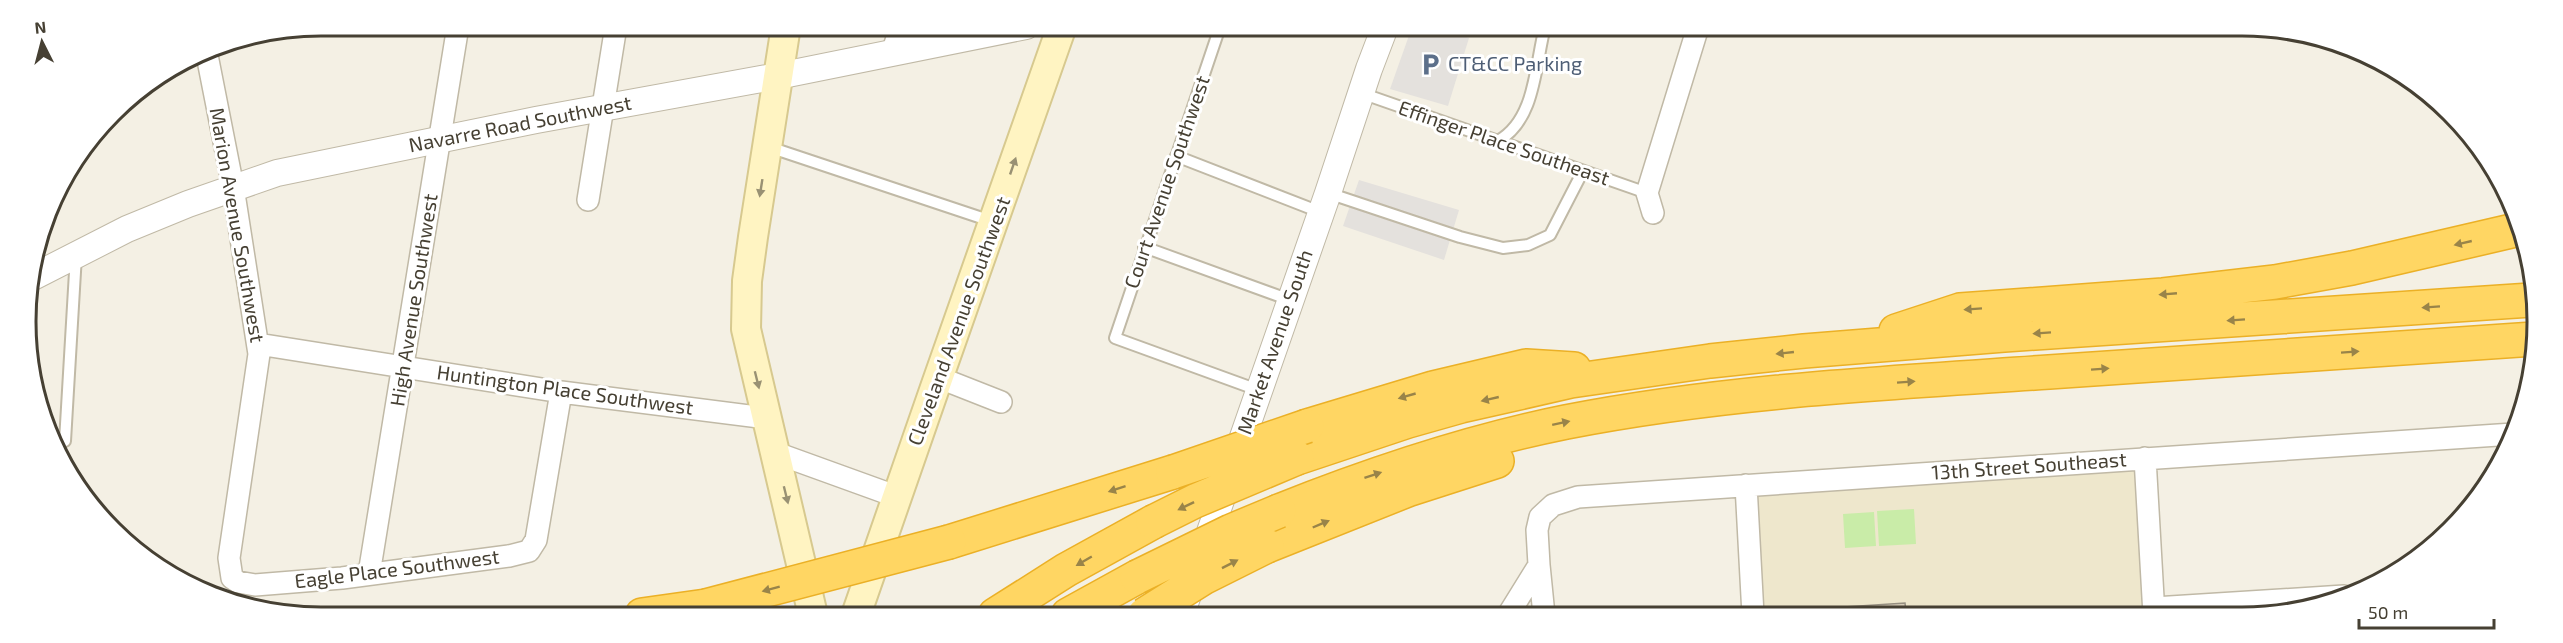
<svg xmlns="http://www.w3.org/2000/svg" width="2563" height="643" font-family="'Exo 2',sans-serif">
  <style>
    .education { fill: #eee7cc }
    .green { fill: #c9eca8 }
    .parking { fill: #e4e1dd }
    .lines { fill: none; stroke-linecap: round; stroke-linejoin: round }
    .service-casing { stroke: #c0b9a6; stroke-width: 14 }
    .minor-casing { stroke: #c0b9a6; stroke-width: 24 }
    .tertiary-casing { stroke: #c0b9a6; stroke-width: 28 }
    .secondary-casing { stroke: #d7c98f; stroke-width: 32 }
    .motorway-casing { stroke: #ebb026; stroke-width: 36 }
    .service { stroke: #fff; stroke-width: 10 }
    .minor { stroke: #fff; stroke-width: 21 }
    .tertiary { stroke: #fff; stroke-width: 26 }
    .secondary { stroke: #fff4c2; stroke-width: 28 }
    .motorway { stroke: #ffd663; stroke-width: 33 }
    .motorway-bridge-casing { stroke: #ebb026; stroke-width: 36; stroke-linecap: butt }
    .motorway-bridge { stroke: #ffd663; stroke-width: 33 }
    .shaded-wall { fill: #968f81 }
    .building { fill: #d6ccb8; stroke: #968f81; stroke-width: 1.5 }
    .oneway { fill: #999173 }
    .oneway2 { fill: #998449 }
    .labels { text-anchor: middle; stroke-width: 6; stroke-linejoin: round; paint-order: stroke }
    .service-label { font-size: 20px; fill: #4e5e75; stroke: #fff; text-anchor: start }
    .street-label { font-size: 20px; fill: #464033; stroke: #fff }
    .rim { fill: none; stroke: #464033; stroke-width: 3 }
  </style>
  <rect width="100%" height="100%" fill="#f4f0e4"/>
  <path class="education" d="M2145,458L2154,615H1753L1746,485Z"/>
  <path class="green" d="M1914,509L1916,544L1879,546L1877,511Z
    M1874,512L1876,546L1845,548L1843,514Z"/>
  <path class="parking" d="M1412,27H1437L1469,38L1448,106L1390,89Z
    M1359,180L1459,210L1444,260L1343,226Z"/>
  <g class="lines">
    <defs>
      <path id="service" d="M1220,27L1115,338L1258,390
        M1361,93L1647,193
        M1498,141C1536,120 1535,64 1545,27
        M769,147L994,222
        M1176,156L1320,212
        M1328,193L1460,237L1503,248L1528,245L1550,235L1583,171
        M1144,247L1290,300
        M65,441L76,255"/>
      <path id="minor" d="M206,50L233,187L259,354L229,558L232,578L238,582L255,585L342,578L509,556L529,551L536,540L561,392
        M892,53L901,26
        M588,200L616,26
        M1653,213L1647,193L1698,27
        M258,344L561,392L766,418
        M940,378L1001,402
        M776,453L895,496
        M2145,458L2154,615
        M1746,485L1753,615
        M1539,565L1544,615
        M369,574L458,26
        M2154,608L2344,596
        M1508,615L1539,565L1537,530L1540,517L1553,505L1578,497L2513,434"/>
      <path id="tertiary" d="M33,277L127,229L188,204L277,173L536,120L778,76L1026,26
        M1181,615L1328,193L1369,69L1385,27"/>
      <path id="secondary" d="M786,26L753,237L747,281L746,329L813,615
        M856,615C923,418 994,223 1062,26"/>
      <path id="motorway" d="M1896,331L1960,310L2163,295L2275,282L2352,268L2520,229
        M1307,426L1433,388L1526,366L1574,369
        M1297,458L1408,421L1461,406L1571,381L1710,361L1804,351L2004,335L2531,300
        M1279,511C1372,474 1467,442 1566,422C1724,391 1888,383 2049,372C2210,361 2372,350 2534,339
        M949,542L1173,472
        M1267,546L1410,489L1497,461
        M642,615L706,606
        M995,615L1066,570L1153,522
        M1068,615L1137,577"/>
    </defs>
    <use href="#service" class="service-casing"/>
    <use href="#minor" class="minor-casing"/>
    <use href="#tertiary" class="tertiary-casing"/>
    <use href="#secondary" class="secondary-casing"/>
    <use href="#motorway" class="motorway-casing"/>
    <use href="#service" class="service"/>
    <use href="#minor" class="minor"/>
    <use href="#tertiary" class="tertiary"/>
    <use href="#secondary" class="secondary"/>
    <use href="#motorway" class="motorway"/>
    <defs>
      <path id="motorway-bridge" d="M1173,472L1307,426
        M1153,522L1195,501L1297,458
        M1137,577L1231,531L1279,511
        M706,606L949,542
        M1144,615L1203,578L1267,546"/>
    </defs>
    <use href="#motorway-bridge" class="motorway-bridge-casing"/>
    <use href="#motorway-bridge" class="motorway-bridge"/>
  </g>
  <path class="shaded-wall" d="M1461,27H1479L1476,31Z"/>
  <path class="building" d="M1905,603L1906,613L1914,612V615H1798V610Z"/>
  <defs><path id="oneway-solid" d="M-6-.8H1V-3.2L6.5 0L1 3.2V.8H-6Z" transform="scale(1.5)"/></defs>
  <g class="oneway">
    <use href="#oneway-solid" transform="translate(1013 166) rotate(-71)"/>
    <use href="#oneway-solid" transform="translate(761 188) rotate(99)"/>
    <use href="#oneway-solid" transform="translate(757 380) rotate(76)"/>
    <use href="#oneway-solid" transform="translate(786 495) rotate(76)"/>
  </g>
  <g class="oneway2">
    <use href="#oneway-solid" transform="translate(2463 243) rotate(167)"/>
    <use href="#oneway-solid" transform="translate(2168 294) rotate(175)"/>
    <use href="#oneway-solid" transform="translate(2431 307) rotate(176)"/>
    <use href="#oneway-solid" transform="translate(1973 309) rotate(176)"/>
    <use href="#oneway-solid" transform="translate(2236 320) rotate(176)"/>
    <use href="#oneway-solid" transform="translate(2042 333) rotate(176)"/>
    <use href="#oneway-solid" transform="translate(2350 352) rotate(-4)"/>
    <use href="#oneway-solid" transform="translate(1785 353) rotate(174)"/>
    <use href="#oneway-solid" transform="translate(2100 369) rotate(-4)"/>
    <use href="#oneway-solid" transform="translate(1906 382) rotate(-4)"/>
    <use href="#oneway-solid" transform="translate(1407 396) rotate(164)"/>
    <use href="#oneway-solid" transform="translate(1490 399) rotate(167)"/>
    <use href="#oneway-solid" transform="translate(1561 423) rotate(-12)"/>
    <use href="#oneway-solid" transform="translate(1373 475) rotate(-18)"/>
    <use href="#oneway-solid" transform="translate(1117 489) rotate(162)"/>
    <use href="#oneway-solid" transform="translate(1186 506) rotate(154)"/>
    <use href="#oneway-solid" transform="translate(1321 524) rotate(-23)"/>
    <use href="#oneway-solid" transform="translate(1084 561) rotate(150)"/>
    <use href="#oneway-solid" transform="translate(1230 564) rotate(-27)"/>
    <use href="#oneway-solid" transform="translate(771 589) rotate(165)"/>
  </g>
  <defs>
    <symbol id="parking-bare" viewBox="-9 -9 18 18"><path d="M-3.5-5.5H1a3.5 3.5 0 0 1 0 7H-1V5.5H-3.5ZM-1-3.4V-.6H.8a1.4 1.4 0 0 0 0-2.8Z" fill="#5c6f8a" stroke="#fff" stroke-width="2.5" paint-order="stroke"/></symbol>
  </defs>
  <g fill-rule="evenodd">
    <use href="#parking-bare" x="1414" y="48" width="33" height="33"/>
  </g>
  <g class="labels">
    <g class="service-label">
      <text x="1448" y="71">CT&amp;CC Parking</text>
    </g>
    <g class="street-label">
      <text transform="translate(520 124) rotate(-11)" y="7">Navarre Road Southwest</text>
      <text transform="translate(1504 143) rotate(19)" y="7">Effinger Place Southeast</text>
      <text transform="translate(1167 182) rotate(-71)" y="7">Court Avenue Southwest</text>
      <text transform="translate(237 225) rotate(80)" y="7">Marion Avenue Southwest</text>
      <text transform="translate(414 300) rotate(-81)" y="7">High Avenue Southwest</text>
      <text transform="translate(959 321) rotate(-70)" y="7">Cleveland Avenue Southwest</text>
      <text transform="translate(1275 342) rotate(-71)" y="7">Market Avenue South</text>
      <text transform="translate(565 390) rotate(8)" y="7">Huntington Place Southwest</text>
      <text transform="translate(2029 466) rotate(-4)" y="7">13th Street Southeast</text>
      <text transform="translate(397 569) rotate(-7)" y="7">Eagle Place Southwest</text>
    </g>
  </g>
  <path d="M0 0H2563V643H0ZM321 36H2242A285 285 0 0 1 2527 321V322A285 285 0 0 1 2242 607H321A285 285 0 0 1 36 322V321A285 285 0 0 1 321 36Z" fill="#fff" fill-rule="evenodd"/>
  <path class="rim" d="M321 36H2242A285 285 0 0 1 2527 321V322A285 285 0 0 1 2242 607H321A285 285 0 0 1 36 322V321A285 285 0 0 1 321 36Z"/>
  <g transform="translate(42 42) rotate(354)" stroke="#ffffff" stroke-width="4.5" paint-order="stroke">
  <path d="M0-4.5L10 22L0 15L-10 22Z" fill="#464033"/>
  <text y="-9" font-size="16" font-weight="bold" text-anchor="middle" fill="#464033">N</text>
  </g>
  <path d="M2359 619v9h135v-9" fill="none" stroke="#464033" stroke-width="3"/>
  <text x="2368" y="619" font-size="18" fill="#464033" stroke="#ffffff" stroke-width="4.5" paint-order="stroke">50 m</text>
</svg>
